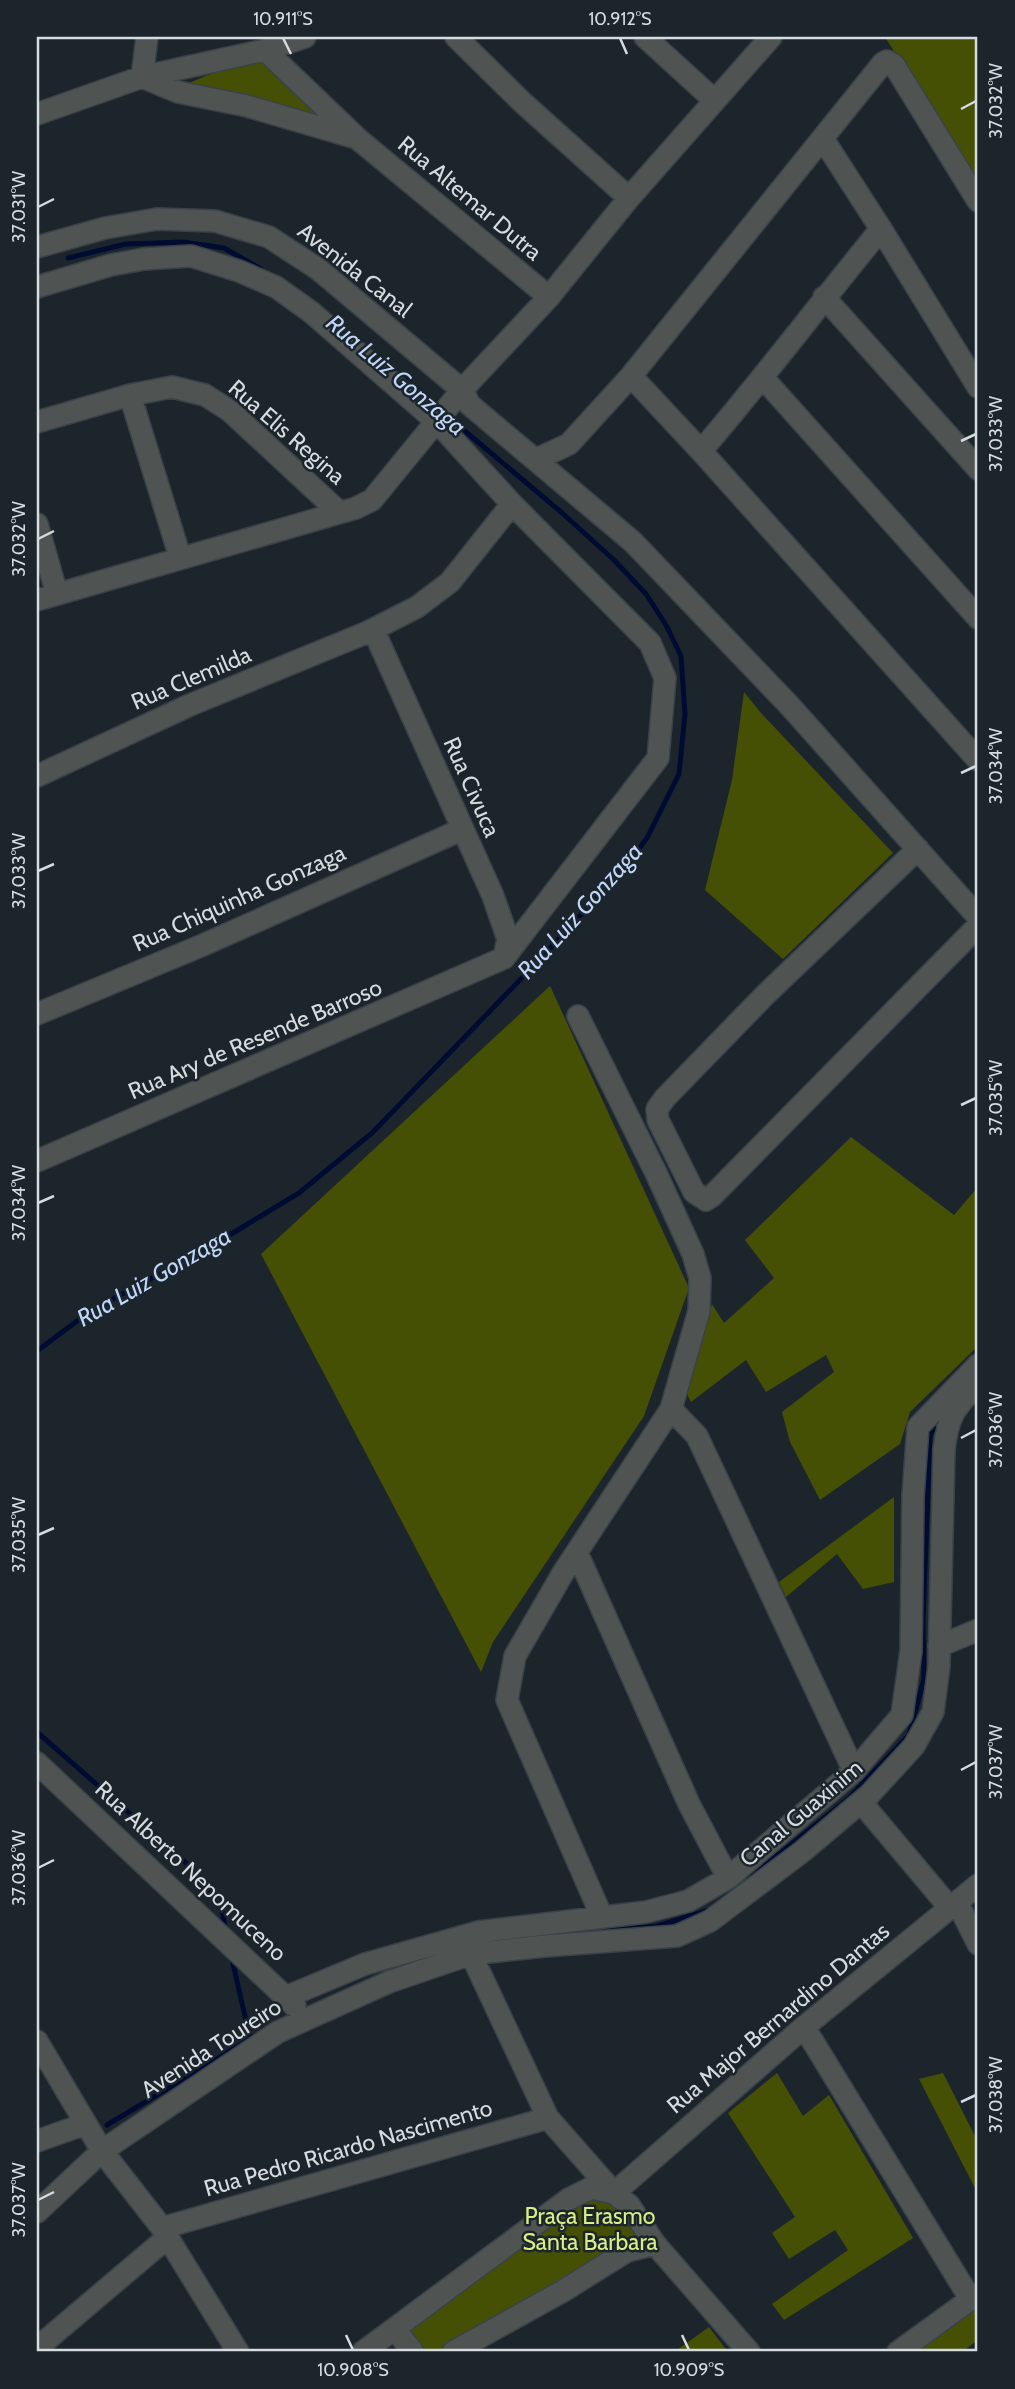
<svg xmlns="http://www.w3.org/2000/svg" width="1015" height="2389" font-family="Cabin,sans-serif">
  <style>
    .green { fill: #455005 }
    .lines { fill: none; stroke-linecap: round; stroke-linejoin: round }
    .stream { stroke: #000b32; stroke-width: 5 }
    .minor-casing { stroke: #3a4249; stroke-width: 24 }
    .minor { stroke: #4f5452; stroke-width: 21 }
    .ticks { fill: none; stroke: #d5dbdf; stroke-width: 2.5 }
    .labels { text-anchor: middle; stroke-width: 5; stroke-linejoin: round; paint-order: stroke }
    .street-label { font-size: 23px; fill: #d5dbdf; stroke: #1d252c }
    .park-label { font-size: 23px; fill: #d9ef85; stroke: #1d252c }
    .water-label { font-size: 24px; font-style: italic; fill: #c1d7fa; stroke: #1d252c }
    .neatline { fill: none; stroke: #d5dbdf; stroke-width: 2.5 }
    .ticks-label { font-size: 18px; text-anchor: middle; fill: #d5dbdf }
  </style>
  <rect width="100%" height="100%" fill="#1d252c"/>
  <path class="green" d="M885,37H978V184Z
    M262,59L325,121L184,85L245,60Z
    M744,692L761,713L893,853L783,959L705,890L732,780Z
    M550,986L689,1288L644,1416L493,1642L481,1672L261,1254Z
    M851,1137L954,1215L978,1187V1346L910,1412L900,1444L820,1500L790,1442L782,1412L834,1372L826,1355L766,1392L746,1360L691,1402L687,1394L712,1304L724,1323L774,1278L745,1240Z
    M894,1497V1582L863,1589L837,1554L786,1597L779,1582Z
    M777,2073L803,2116L829,2095L913,2238L784,2320L772,2304L848,2250L835,2230L789,2259L772,2233L795,2217L728,2113Z
    M943,2073L978,2142V2194L919,2079Z
    M601,2191L636,2236L439,2352H423L403,2330L578,2201Z
    M978,2296V2340L962,2352H901Z
    M709,2327L728,2352H674Z"/>
  <g class="lines">
    <path class="stream" d="M68,258L126,244L183,242L224,248L261,269
      M402,377L440,409
      M37,1351L89,1312L208,1248L299,1193L373,1132L544,955L626,866L647,838L679,774L685,714L681,656L666,625L646,594L614,560L561,512L447,416
      M37,1732L194,1870L222,1911L226,1932
      M749,1878L848,1799L909,1735L924,1679L923,1621L930,1435L939,1419
      M543,1936L658,1926L712,1909
      M231,1955L250,2038
      M107,2125L255,2036"/>
    <defs>
      <path id="minor" d="M147,37L142,77L178,92L247,106L353,137
        M456,37L522,102L629,198
        M645,37L714,100
        M265,50L358,139L549,297
        M37,114L142,77L265,50L305,37
        M823,139L881,229
        M37,247L105,228L157,219L215,221L269,237L318,269L462,390L470,405L633,542L789,705L978,917
        M37,287L111,265L144,259L191,256L239,271L276,287L311,312L437,422L512,504L650,643L665,678L658,758L504,958
        M824,297L978,469
        M631,376L701,451L978,760
        M763,378L978,618
        M130,395L180,557
        M37,422L130,395L172,387L205,395L230,411L339,512
        M701,451C763,379 820,303 881,229L978,387
        M537,459L569,444L631,376L883,63L887,61L894,65L978,201
        M37,524L57,594
        M37,600L356,508L372,500L462,390L549,297L629,198L771,37
        M37,776L190,705L368,632L417,607L450,582L512,504
        M918,849L765,995L665,1098L657,1109L658,1120L694,1192L706,1200L712,1196L978,926
        M37,1014L203,945L463,829
        M578,1016L656,1173L693,1254L700,1278L699,1311L671,1409L563,1573L515,1656L507,1700L602,1917
        M37,1161L504,958L508,939L493,896L377,638L368,632
        M671,1409L697,1436L854,1771
        M577,1553L689,1804L728,1878
        M939,1646L978,1630
        M37,1763L295,2006
        M861,1802L950,1908
        M957,1902L978,1944
        M471,1954L548,2118L614,2193L629,2205L655,2244L749,2352
        M286,1997L365,1964L478,1932L646,1912L688,1901L728,1878L854,1771L902,1715L911,1651L913,1496L918,1427L978,1365
        M804,2027L971,2300
        M37,2041L102,2151L162,2228L238,2352
        M37,2141L85,2124
        M37,2212L102,2151L278,2032L389,1982L471,1954L545,1946L677,1936L710,1921L803,1851L869,1795L914,1746L933,1712L939,1666L944,1450C948,1416 954,1408 978,1384
        M162,2228L548,2118
        M395,2329L413,2352
        M37,2348L168,2237
        M363,2352L569,2199L591,2188L614,2193L804,2027L978,1885
        M453,2352L563,2291L627,2251L655,2244
        M898,2352L978,2294"/>
    </defs>
    <use href="#minor" class="minor-casing"/>
    <use href="#minor" class="minor"/>
  </g>
  <path class="ticks" d="M283,38L291,54M620,38L627,54M961,109L976,101M38,207L54,199M961,441L976,434M38,539L54,531M961,773L976,766M38,871L54,864M961,1105L976,1098M38,1203L54,1196M961,1438L976,1430M38,1535L54,1528M961,1770L976,1762M38,1868L54,1860M961,2102L976,2095M38,2200L54,2192M346,2335L353,2350M682,2335L689,2350"/>
  <g class="labels">
    <g class="street-label">
      <text transform="translate(470 198) rotate(40)" y="8">Rua Altemar Dutra</text>
      <text transform="translate(355 270) rotate(38)" y="8">Avenida Canal</text>
      <text transform="translate(287 432) rotate(41)" y="8">Rua Elis Regina</text>
      <text transform="translate(191 678) rotate(-23)" y="8">Rua Clemilda</text>
      <text transform="translate(472 787) rotate(66)" y="8">Rua Civuca</text>
      <text transform="translate(239 898) rotate(-24)" y="8">Rua Chiquinha Gonzaga</text>
      <text transform="translate(255 1039) rotate(-23)" y="8">Rua Ary de Resende Barroso</text>
      <text transform="translate(801 1813) rotate(-40)" y="8">Canal Guaxinim</text>
      <text transform="translate(191 1871) rotate(43)" y="8">Rua Alberto Nepomuceno</text>
      <text transform="translate(778 2018) rotate(-40)" y="8">Rua Major Bernardino Dantas</text>
      <text transform="translate(211 2048) rotate(-33)" y="8">Avenida Toureiro</text>
      <text transform="translate(348 2148) rotate(-16)" y="8">Rua Pedro Ricardo Nascimento</text>
    </g>
    <g class="park-label">
      <text x="590" y="2224">Praça Erasmo<tspan x="590" dy="26">Santa Barbara</tspan></text>
    </g>
    <g class="water-label">
      <text transform="translate(396 375) rotate(40)" y="8">Rua Luiz Gonzaga</text>
      <text transform="translate(580 911) rotate(-48)" y="8">Rua Luiz Gonzaga</text>
      <text transform="translate(154 1277) rotate(-30)" y="8">Rua Luiz Gonzaga</text>
    </g>
  </g>
  <rect width="1015" height="2389" fill="none" stroke="#1d252c" stroke-width="77"/>
  <rect x="38" y="38" width="938" height="2312" class="neatline"/>
  <g class="ticks-label">
    <text x="283" y="25">10.911°S</text>
    <text x="620" y="25">10.912°S</text>
    <text transform="translate(996 101) rotate(-90)" y="6">37.032°W</text>
    <text transform="translate(19 207) rotate(-90)" y="6">37.031°W</text>
    <text transform="translate(996 434) rotate(-90)" y="6">37.033°W</text>
    <text transform="translate(19 539) rotate(-90)" y="6">37.032°W</text>
    <text transform="translate(996 766) rotate(-90)" y="6">37.034°W</text>
    <text transform="translate(19 871) rotate(-90)" y="6">37.033°W</text>
    <text transform="translate(996 1098) rotate(-90)" y="6">37.035°W</text>
    <text transform="translate(19 1203) rotate(-90)" y="6">37.034°W</text>
    <text transform="translate(996 1430) rotate(-90)" y="6">37.036°W</text>
    <text transform="translate(19 1535) rotate(-90)" y="6">37.035°W</text>
    <text transform="translate(996 1762) rotate(-90)" y="6">37.037°W</text>
    <text transform="translate(19 1868) rotate(-90)" y="6">37.036°W</text>
    <text transform="translate(996 2095) rotate(-90)" y="6">37.038°W</text>
    <text transform="translate(19 2200) rotate(-90)" y="6">37.037°W</text>
    <text x="353" y="2376">10.908°S</text>
    <text x="689" y="2376">10.909°S</text>
  </g>
</svg>
